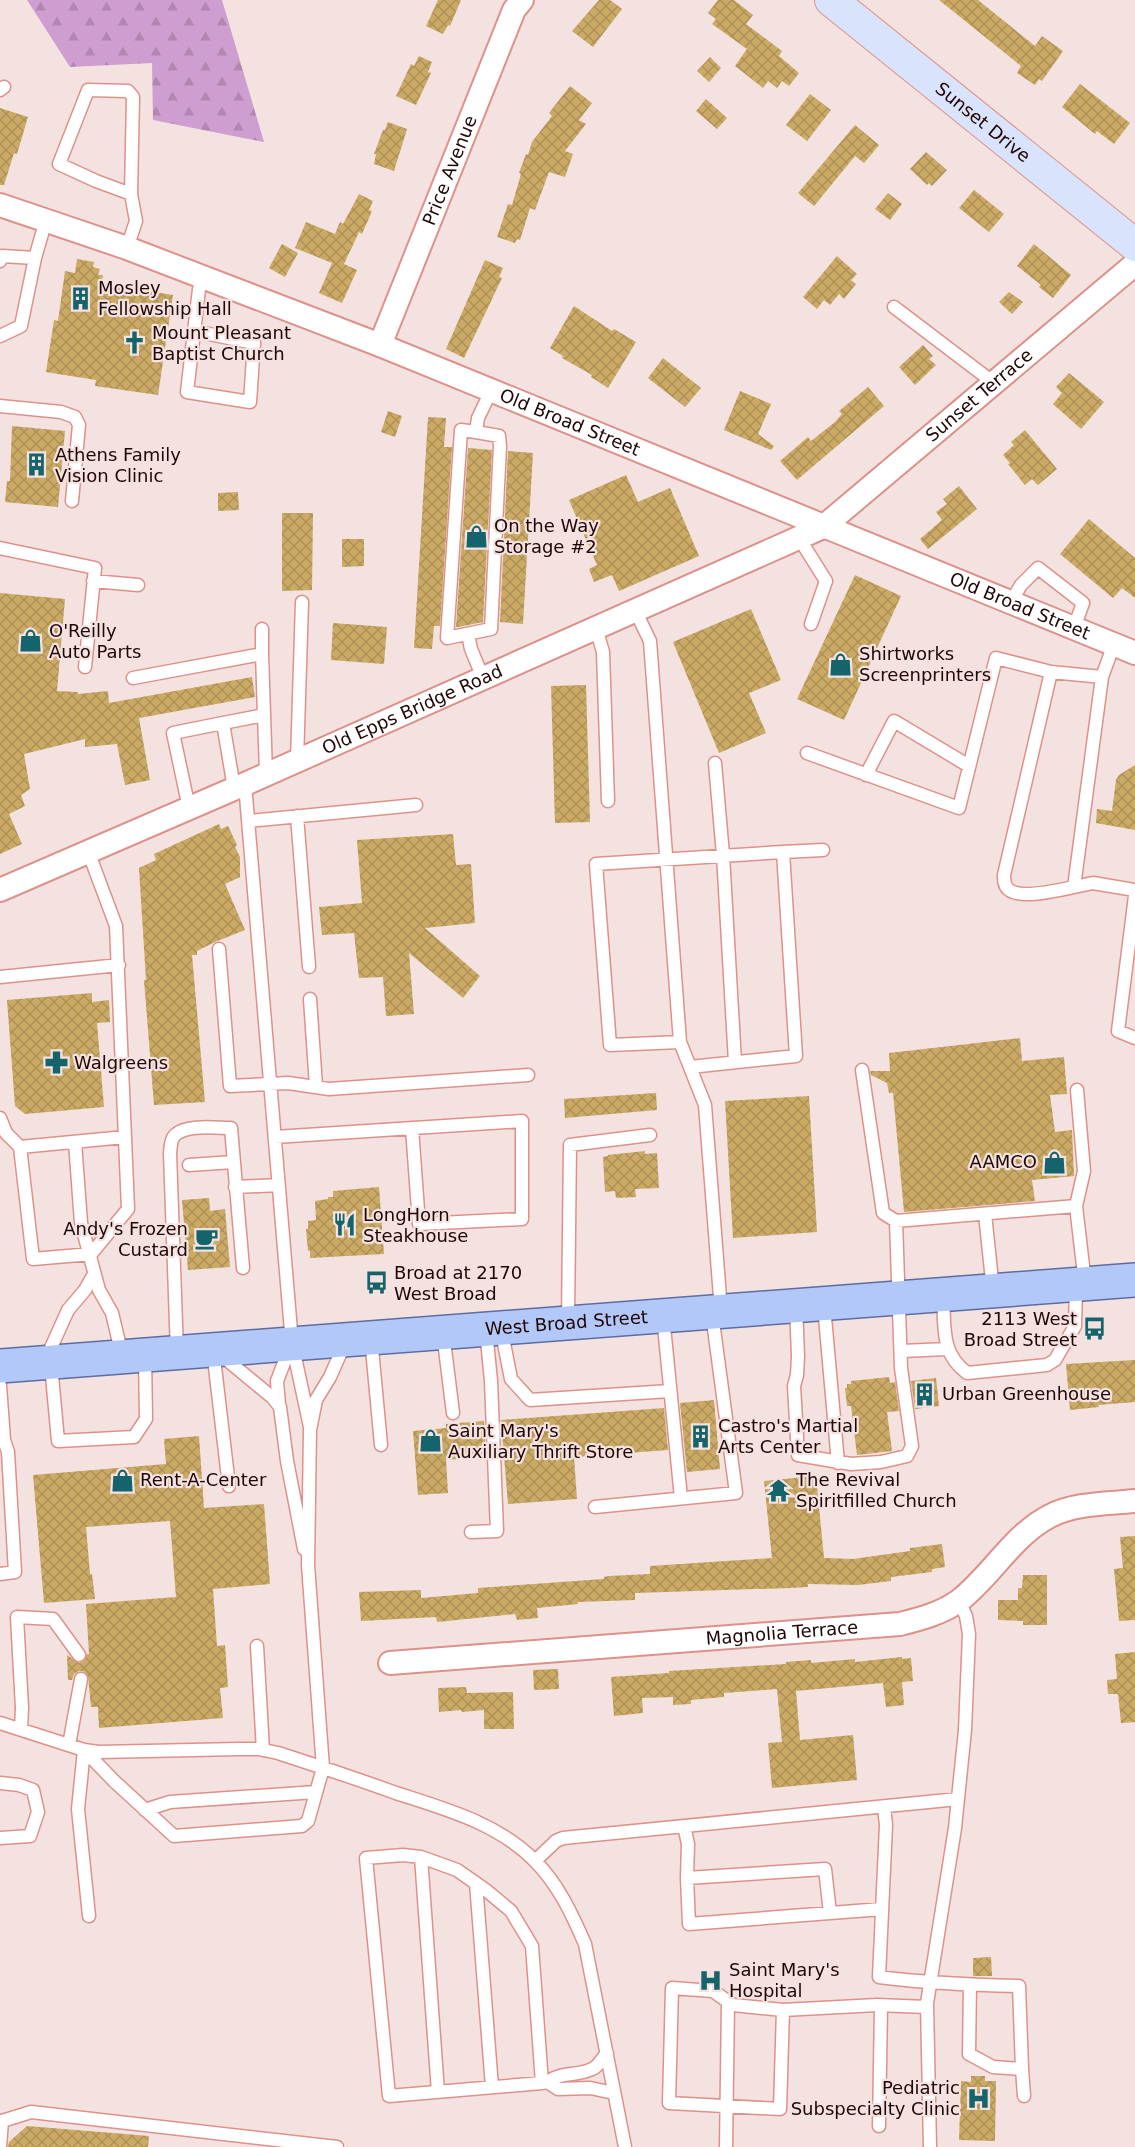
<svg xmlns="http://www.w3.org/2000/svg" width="1135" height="2147" font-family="'DejaVu Sans',sans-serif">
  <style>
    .forest { fill: url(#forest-firs) }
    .building { fill: url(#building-cross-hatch) }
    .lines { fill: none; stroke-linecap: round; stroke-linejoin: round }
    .lane-casing { stroke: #de918a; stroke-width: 15 }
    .street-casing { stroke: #de918a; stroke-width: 26 }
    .secondary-casing { stroke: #de918a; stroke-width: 34 }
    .primary-casing { stroke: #5e6ca0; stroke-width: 36 }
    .lane { stroke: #fff; stroke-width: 12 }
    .street { stroke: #fff; stroke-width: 22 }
    .secondary { stroke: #d9e3fb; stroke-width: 32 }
    .primary { stroke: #b2c8f8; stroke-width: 33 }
    .labels { text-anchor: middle; stroke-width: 4.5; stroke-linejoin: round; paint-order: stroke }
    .street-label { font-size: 18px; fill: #200605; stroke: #f3e2e0 }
    .poi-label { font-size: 18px; fill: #200605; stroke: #f3e2e0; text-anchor: start }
  </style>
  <defs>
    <pattern id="forest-firs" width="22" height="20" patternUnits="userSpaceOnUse" patternTransform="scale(1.5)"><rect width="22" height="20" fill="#ce9ed0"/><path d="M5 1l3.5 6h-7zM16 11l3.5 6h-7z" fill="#b187b1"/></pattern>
    <pattern id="building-cross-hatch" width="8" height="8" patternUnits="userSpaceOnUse" patternTransform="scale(1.5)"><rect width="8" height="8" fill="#cbaa65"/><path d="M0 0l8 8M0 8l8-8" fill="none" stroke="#ae9156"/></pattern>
  </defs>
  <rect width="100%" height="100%" fill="#f3e2e0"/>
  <path class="forest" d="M27,0H222L264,142L153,120L152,63L70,67Z"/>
  <path class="building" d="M438,0H461L450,26L448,25L443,34L426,26Z
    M599,0H610L622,9L593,47L572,31Z
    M718,0H734L753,15L746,24L782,51L779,56L799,73L789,86L782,81L777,88L768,81L763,88L735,66L747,49L712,24L716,19L708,13Z
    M939,0H978L1035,46L1042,36L1063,51L1042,81L1039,79L1035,85L1017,73L1021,66Z
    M419,56L432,62L428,72L431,73L416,105L396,96L411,64L414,66Z
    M710,57L721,68L709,82L697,71Z
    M1080,84L1130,123L1114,144L1097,131L1095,134L1062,107Z
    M570,86L592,103L579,120L586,124L565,151L573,154L565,177L549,172L535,210L530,208L520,240L517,239L515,243L497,237L508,204L512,205L521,174L519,173L526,154L528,155L532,142L552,116L549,113Z
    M810,94L831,110L807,141L786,125Z
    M706,99L727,118L717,129L696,111Z
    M0,108L28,117L17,154L14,153L4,185H0Z
    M388,122L407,129L394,171L374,164L376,154H374L383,130H385Z
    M855,125L879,145L864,163L855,156L814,206L798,193Z
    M926,152L947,170L932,186L929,183L927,185L910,169Z
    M974,190L1004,214L989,232L959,208Z
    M888,193L902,204L890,220L875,209Z
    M359,194L373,201L369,210L372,211L362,234L359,232L344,264L357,270L342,303L319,293L332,263L295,248L306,222L335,234L340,222L343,224Z
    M282,244L298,253L285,277L269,268Z
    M1034,244L1071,275L1053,298L1039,287L1041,285L1017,266Z
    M837,256L857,274L851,280L856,284L844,299L839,294L830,305L824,300L817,309L803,297Z
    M77,259L94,262L93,267L100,269L98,275H103L102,284L173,295L158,395L95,386L96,380L46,372L54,320L58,321L65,271L75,273Z
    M485,260L503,268L499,277L502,278L464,358L446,349Z
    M1009,292L1023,302L1012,314L999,302Z
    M574,306L612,331L614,329L636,342L608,388L591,377L592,375L562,358L563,356L550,348Z
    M923,345L933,356L929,359L936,365L915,385L899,367Z
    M663,358L701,388L685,407L648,378Z
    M1069,373L1104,402L1081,429L1053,404L1062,393L1056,387Z
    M868,387L884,406L797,480L780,461L808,437L811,441L835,422L842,414L839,411Z
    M740,391L771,404L758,434L774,446L771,450L724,430Z
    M388,411L402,416L395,437L381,432Z
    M428,417L446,418L444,447H452L440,626H434L432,649L414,648Z
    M12,426L65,431L58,507L5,502L7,481H10Z
    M1025,430L1057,469L1038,485L1032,479L1025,485L1008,464L1010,463L1003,455L1014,445L1011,442Z
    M468,448L492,450L483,622L458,627H456Z
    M508,451L533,453L523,624L500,622Z
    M626,475L638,502L670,488L699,556L619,591L612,575L594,582L589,569L597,565L569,500Z
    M959,486L977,509L928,549L920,539L942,520L936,512L947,504L943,499Z
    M238,492L239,510L218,511V493Z
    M282,513H313L312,590L282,591Z
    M1089,519L1135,558V598L1122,588L1113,598L1060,554Z
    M342,539H364V566L342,567Z
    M855,575L901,596L844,720L797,699Z
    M0,593L65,599L57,691L78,692V694L108,691L109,703L252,677L255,697L139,718L150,780L125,785L117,744L85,747V739L24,754L30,789L21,795L25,806L9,814L22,844L0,854Z
    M751,609L781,680L749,693L766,733L719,753L673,642Z
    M333,623L387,627L384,664L331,660Z
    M586,685L590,822L555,823L551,686Z
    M1135,765V830L1096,823L1097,809L1112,811L1116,780L1119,775Z
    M219,824L221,829L228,826L237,845L235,847L240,857V877L225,884L245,930L215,942L197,951V955H192L205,1102L154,1105L144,980H146L139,868L156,860L154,854Z
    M453,834L456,865L471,864L475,923L425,928L480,976L463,998L409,953L414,1014L386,1016L383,977L359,978L354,933L322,935L319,907L362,903L357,840Z
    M92,993V1002L109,1000L110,1022L97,1023L104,1107L25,1114L15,1106L7,1000Z
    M1020,1038L1022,1061L1064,1057L1067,1094L1050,1095L1055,1132L1072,1130L1074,1176L1032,1180L1035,1201L904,1212L893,1093H889L887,1083L871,1075L870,1071H890L889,1053Z
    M656,1093L657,1110L565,1118L564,1099Z
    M809,1096L817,1232L733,1238L725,1101Z
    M645,1151V1154L657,1153L659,1188L635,1189L636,1197L616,1198L615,1191L605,1192L603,1157L608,1156V1155Z
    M379,1187L384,1254L310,1258V1250L308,1251L306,1229H308V1221L316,1220L315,1201L328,1199V1197H333V1191Z
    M209,1198L210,1211L225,1209L230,1267L188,1270L182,1200Z
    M1135,1360V1402L1098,1405L1099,1407L1070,1410L1066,1364Z
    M889,1377L890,1383L895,1382L899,1411L887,1412L892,1451L857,1455L851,1406H847L845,1388H847V1384H851V1381Z
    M936,1378L939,1406L915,1409L911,1381Z
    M714,1400L720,1469L687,1472L680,1403Z
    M664,1408L668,1450L574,1457L577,1499L508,1504L501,1420Z
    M484,1421L486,1457L446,1460L448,1493L418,1495L413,1431L446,1428V1424Z
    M199,1436L204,1508L264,1504L270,1584L213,1589L217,1646L225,1645L228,1687L220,1688L223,1718L99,1728L98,1707H91L88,1676L83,1671H79L74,1674L72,1680H68L67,1655L79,1663L84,1661L87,1654H89L86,1604L176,1597L170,1521L86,1527L90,1574H92L95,1599L44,1603L33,1475L166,1464L164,1439Z
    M816,1476L824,1558L853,1559L910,1551V1548L942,1544L945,1567L932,1569V1572L891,1577V1581L858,1585L808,1584V1587L790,1588L635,1593V1600L578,1602V1604L537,1608L538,1618L517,1620L515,1614L437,1622L436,1617L361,1621L359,1592L421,1590V1598L478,1593V1588L604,1579V1577L609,1576L650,1574V1566L772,1558L764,1481Z
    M1135,1536V1620L1119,1621L1114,1569L1123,1568L1120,1537Z
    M1023,1575H1047V1625H1023V1621L998,1620V1600H1018V1588H1022Z
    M1135,1652V1722L1121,1723L1118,1694H1108L1107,1680L1117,1679L1115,1654Z
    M902,1657V1659L911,1658L913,1681L902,1682L904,1705L886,1707L883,1683L796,1691L800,1740L853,1735L857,1780L772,1788L768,1743L782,1742L777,1689L724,1693V1697L691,1700V1704L673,1705V1697L642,1698L643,1713L614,1716L611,1677L669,1673V1671L786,1664V1662L811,1660V1663L855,1659V1662Z
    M558,1669L559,1689L534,1690L533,1670Z
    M466,1687L467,1693L513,1692L514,1729H484V1710L462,1712L461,1710L439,1712L438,1688Z
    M991,1957L992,1976H973V1958Z
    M971,2076H985V2081H996L995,2141L959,2140L961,2081L971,2082Z
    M27,2126L149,2136L148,2147H8L9,2142Z"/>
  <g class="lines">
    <defs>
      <path id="lane" d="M0,90L4,87
        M127,248L136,221L131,194L133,97L128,91L88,90L59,164L96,181L131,194
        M0,261L2,256L35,258
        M894,307L994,383
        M194,331L254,343L250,402L187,392L199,289
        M0,336L21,326L35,258L46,220
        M0,406L61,412L75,417L79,425L72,501
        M476,432L499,436L500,446L491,629L447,638L461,430L476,432L478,418L491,391
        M799,538L826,581L811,624
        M0,548L95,568L85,667
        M93,581L138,585
        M1011,602L1021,585L1038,568L1083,603L1074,628
        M635,610L650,641L680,1042L705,1105L721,1310
        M596,628L603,652L608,801
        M468,634L471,649L483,678
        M262,654V629
        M1102,677L1051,672L1004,875C1004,880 1004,885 1008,889C1019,900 1060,890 1074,887L1102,677L1114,644
        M133,678L262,654L266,774
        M223,723L264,715
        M807,753L959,808L996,658L1051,672
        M297,761L302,602
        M715,763L723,855L735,1062
        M866,775L894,721L969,766
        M245,784L292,1343L310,1427
        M189,808L173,733L223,723L234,788
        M297,816L309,967
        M248,821L416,805
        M783,852L823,850
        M1074,887L1093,883L1135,890
        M1135,896L1118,1031L1135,1038
        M219,949L230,1086L288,1083L329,1089L528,1075
        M0,977L119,965
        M310,999L316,1086
        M680,1042L610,1045L596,864L783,852L796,1056L690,1067
        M0,1118L6,1133L20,1147L33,1259L91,1254L128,1209L116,926L88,851
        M275,1137L522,1121V1219L419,1224L412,1128
        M75,1142L81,1223L99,1290L112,1313L122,1355
        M20,1147L125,1137
        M189,1165L233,1162
        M235,1187L279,1185
        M1076,1206L1084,1171L1077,1090
        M985,1214L993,1290
        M896,1221L1076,1206L1085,1283
        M943,1296C945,1326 940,1353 967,1373L1047,1365L1055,1360L1075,1326L1076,1286
        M796,1306L798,1356L797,1375L794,1386L798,1455L851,1464L881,1462L907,1456L912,1446L901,1368L896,1221L883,1213L862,1070
        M824,1306L838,1463
        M663,1316L681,1498
        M568,1321L570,1145L650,1135
        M501,1328L511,1379L530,1400L670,1391
        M443,1333L453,1413
        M371,1338L381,1445
        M213,1350L229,1486
        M902,1351L947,1349
        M177,1352L170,1153C171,1147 170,1140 175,1135C187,1124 216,1128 231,1128L243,1268
        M221,1355L273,1398L280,1407L287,1461L304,1549
        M45,1361L68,1310L85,1290L94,1274
        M51,1365L58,1441L134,1437L146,1419L145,1356
        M0,1385L4,1440L8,1452L15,1572L0,1574
        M279,1405L277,1381L290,1347
        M595,1507L736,1493L712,1314
        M471,1532L497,1531L491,1381L486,1330
        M257,1646L263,1750
        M0,1723L84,1750L99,1752L239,1749H259L278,1753C318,1766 357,1779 396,1793C445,1809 498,1823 535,1861C558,1884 572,1914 585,1944L625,2147
        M21,1729L22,1708L17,1617L53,1619L79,1655
        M69,1745L81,1679
        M84,1750L114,1781L174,1836L302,1826L308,1821L323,1768L308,1565L310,1430L316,1400L330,1377L345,1343
        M84,1750L78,1809L89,1916
        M0,1783L19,1785L33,1790L38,1812L30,1836L0,1838
        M884,1807L886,1825L879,1977C925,1983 972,1985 1019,1986L1022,2069L993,2067L969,2054L970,1985
        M145,1810L170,1802L316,1792
        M684,1826L688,1844L687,1878
        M421,1857L438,2092
        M535,1861L556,1841L563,1838L958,1799
        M476,1883L492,2087
        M830,1913L825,1869L687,1878L689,1924L882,1909
        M672,1988L713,1991L733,2005L783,2010L780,2109L669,2103Z
        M783,2010L877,2005L927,2007
        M1022,2069L1024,2096
        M547,2082C562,2071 578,2077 594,2068C599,2065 603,2057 607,2053
        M542,2083L389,2096L366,1858L403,1855L421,1857L457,1870L487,1891L511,1911L532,1946L542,2083L547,2082L558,2089L590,2088L614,2093
        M879,2126L881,2006
        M0,2147L2,2121L31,2112L337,2147
        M726,2147L728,2002
        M930,2147L927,2003L955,1828L965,1730L969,1634L966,1616L959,1601"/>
      <g id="street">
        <path id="s1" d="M0,205L127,248L380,345L1135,653"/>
        <path id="s2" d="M380,345L514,10L522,0"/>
        <path id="s3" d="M0,890L245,784L823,527L1135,264"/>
        <path id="s4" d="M390,1663L900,1624C920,1619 943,1613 960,1600C992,1575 1013,1535 1050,1516C1075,1503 1107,1504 1135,1501"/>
      </g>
      <g id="secondary">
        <path id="s5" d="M831,0L1135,245"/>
      </g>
      <g id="primary">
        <path id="s6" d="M0,1366L1135,1280"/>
      </g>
    </defs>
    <use href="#lane" class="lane-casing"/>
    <use href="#street" class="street-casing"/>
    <use href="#secondary" class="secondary-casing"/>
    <use href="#primary" class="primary-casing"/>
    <use href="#lane" class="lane"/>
    <use href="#street" class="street"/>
    <use href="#secondary" class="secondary"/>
    <use href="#primary" class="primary"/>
  </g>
  <defs>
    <symbol id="building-bare" viewBox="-9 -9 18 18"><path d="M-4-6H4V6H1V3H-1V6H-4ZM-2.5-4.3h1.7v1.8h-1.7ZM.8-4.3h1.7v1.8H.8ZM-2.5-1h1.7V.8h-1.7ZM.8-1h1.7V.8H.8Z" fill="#16646b" stroke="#f3e2e0" stroke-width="2.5" paint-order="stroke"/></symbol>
    <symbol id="church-bare" viewBox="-9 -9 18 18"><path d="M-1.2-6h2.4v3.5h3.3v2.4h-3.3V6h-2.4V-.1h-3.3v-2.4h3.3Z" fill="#16646b" stroke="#f3e2e0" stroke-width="2.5" paint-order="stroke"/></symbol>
    <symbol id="shop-bare" viewBox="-9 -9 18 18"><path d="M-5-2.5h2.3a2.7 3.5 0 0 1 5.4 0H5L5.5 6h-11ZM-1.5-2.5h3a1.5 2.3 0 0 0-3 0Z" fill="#16646b" stroke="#f3e2e0" stroke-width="2.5" paint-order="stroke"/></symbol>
    <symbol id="pharmacy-bare" viewBox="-9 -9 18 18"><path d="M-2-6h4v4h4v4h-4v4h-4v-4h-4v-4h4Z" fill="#16646b" stroke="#f3e2e0" stroke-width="2.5" paint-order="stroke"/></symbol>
    <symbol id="restaurant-bare" viewBox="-9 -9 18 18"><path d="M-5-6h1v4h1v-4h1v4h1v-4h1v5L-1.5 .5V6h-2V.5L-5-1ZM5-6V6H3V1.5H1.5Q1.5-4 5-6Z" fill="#16646b" stroke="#f3e2e0" stroke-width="2.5" paint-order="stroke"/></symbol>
    <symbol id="cafe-bare" viewBox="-9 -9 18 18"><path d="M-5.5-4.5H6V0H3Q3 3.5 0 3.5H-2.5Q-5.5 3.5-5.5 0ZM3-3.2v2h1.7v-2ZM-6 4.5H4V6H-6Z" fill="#16646b" stroke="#f3e2e0" stroke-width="2.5" paint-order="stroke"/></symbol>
    <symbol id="bus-bare" viewBox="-9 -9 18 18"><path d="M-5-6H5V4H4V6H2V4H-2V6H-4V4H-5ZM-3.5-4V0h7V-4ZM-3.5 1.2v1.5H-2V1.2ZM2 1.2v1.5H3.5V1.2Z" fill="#16646b" stroke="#f3e2e0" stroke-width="2.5" paint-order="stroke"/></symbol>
    <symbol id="temple-bare" viewBox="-9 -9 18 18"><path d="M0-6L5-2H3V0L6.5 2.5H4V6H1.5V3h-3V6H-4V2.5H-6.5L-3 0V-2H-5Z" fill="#16646b" stroke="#f3e2e0" stroke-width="2.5" paint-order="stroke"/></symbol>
    <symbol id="hospital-bare" viewBox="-9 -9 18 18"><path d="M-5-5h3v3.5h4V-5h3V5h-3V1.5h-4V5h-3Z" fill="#16646b" stroke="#f3e2e0" stroke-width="2.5" paint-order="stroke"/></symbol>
  </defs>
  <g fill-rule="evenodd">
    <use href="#building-bare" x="64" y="282" width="33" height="33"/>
    <use href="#church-bare" x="118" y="326" width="33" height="33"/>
    <use href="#building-bare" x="20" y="448" width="33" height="33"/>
    <use href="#shop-bare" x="460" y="520" width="33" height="33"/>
    <use href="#shop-bare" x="14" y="624" width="33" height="33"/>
    <use href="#shop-bare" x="824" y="648" width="33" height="33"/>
    <use href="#pharmacy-bare" x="40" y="1046" width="33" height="33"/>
    <use href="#shop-bare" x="1038" y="1146" width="33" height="33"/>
    <use href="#restaurant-bare" x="328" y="1208" width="33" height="33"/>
    <use href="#cafe-bare" x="190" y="1222" width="33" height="33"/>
    <use href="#bus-bare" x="360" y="1266" width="33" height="33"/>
    <use href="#bus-bare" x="1078" y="1312" width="33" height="33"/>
    <use href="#building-bare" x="908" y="1378" width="33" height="33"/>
    <use href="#building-bare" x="684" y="1420" width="33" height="33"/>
    <use href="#shop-bare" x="414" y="1424" width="33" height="33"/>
    <use href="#shop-bare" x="106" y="1464" width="33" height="33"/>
    <use href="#temple-bare" x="762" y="1474" width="33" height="33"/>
    <use href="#hospital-bare" x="694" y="1964" width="33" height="33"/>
    <use href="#hospital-bare" x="962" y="2082" width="33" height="33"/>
  </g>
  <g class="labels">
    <g class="street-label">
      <text dy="6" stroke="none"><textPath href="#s5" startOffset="195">Sunset Drive</textPath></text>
      <text dy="6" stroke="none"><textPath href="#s2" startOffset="188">Price Avenue</textPath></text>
      <text dy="6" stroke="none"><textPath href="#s3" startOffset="1104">Sunset Terrace</textPath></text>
      <text dy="6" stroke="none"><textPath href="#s1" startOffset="610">Old Broad Street</textPath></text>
      <text dy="6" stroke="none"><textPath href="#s1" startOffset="1096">Old Broad Street</textPath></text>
      <text dy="6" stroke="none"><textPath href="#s3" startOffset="450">Old Epps Bridge Road</textPath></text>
      <text dy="6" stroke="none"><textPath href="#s6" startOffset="568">West Broad Street</textPath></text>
      <text dy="6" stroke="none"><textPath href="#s4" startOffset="393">Magnolia Terrace</textPath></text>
    </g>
    <g class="poi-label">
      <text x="98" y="294">Mosley<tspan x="98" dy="21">Fellowship Hall</tspan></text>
      <text x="152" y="339">Mount Pleasant<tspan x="152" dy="21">Baptist Church</tspan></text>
      <text x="55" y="461">Athens Family<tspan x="55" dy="21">Vision Clinic</tspan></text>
      <text x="494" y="532">On the Way<tspan x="494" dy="21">Storage #2</tspan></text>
      <text x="49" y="637">O'Reilly<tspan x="49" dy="21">Auto Parts</tspan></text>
      <text x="859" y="660">Shirtworks<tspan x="859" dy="21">Screenprinters</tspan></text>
      <text x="74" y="1069">Walgreens</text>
      <text x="1037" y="1168" text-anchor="end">AAMCO</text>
      <text x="363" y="1221">LongHorn<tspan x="363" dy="21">Steakhouse</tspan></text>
      <text x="188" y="1235" text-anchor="end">Andy's Frozen<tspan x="188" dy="21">Custard</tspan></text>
      <text x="394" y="1279">Broad at 2170<tspan x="394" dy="21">West Broad</tspan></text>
      <text x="1077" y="1325" text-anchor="end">2113 West<tspan x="1077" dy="21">Broad Street</tspan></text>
      <text x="942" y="1400">Urban Greenhouse</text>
      <text x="718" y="1432">Castro's Martial<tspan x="718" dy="21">Arts Center</tspan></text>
      <text x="448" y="1437">Saint Mary's<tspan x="448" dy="21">Auxiliary Thrift Store</tspan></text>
      <text x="140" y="1486">Rent-A-Center</text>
      <text x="796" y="1486">The Revival<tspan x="796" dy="21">Spiritfilled Church</tspan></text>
      <text x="729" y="1976">Saint Mary's<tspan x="729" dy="21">Hospital</tspan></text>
      <text x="960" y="2094" text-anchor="end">Pediatric<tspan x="960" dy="21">Subspecialty Clinic</tspan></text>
    </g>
  </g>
</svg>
